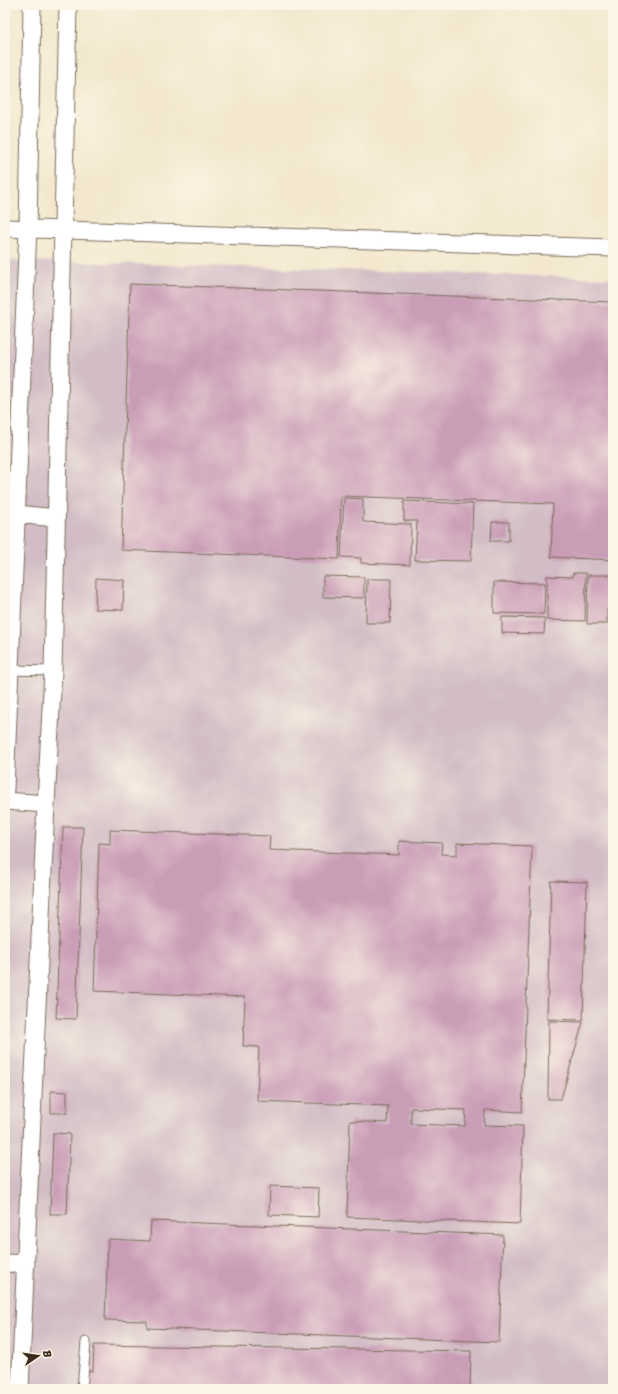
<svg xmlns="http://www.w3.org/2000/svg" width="618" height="1394" font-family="Sriracha,sans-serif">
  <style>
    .industrial { fill: #d2bdc6 }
    .building { fill: #ca9db7; fill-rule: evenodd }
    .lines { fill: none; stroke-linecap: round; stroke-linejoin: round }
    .lane-casing { stroke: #7b6c5c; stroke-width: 11 }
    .street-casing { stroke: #7b6c5c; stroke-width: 19 }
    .lane { stroke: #fff; stroke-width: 9 }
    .street { stroke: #fff; stroke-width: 17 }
  </style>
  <rect width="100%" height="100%" fill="#fcf5e5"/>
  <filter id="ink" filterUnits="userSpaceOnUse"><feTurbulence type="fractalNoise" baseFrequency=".025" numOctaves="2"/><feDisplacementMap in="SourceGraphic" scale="8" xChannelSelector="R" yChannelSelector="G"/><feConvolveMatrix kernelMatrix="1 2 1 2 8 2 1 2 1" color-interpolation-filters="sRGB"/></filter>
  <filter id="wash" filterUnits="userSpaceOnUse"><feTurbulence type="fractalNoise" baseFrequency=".012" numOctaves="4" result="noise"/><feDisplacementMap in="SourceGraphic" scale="16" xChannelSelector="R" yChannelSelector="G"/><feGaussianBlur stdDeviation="0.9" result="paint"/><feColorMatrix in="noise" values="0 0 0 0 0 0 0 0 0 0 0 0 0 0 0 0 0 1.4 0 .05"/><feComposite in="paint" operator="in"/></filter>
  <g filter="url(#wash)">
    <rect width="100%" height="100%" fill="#f3e8ce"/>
    <path class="industrial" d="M5,260L613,278V1389H5Z"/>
    <g id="blocks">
      <path class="building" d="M130,284L613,302V560L551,557L553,504L341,496L339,559L121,550Z
        M344,498L363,499V522L411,524L410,565L361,563V558L341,557Z
        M404,501L473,504L471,561L415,560L417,521H404Z
        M492,522H509V541H491Z
        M573,573H586L585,621L547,620V576L573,577Z
        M588,575H611V609H607V624H587Z
        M323,576L364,577V598L323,597Z
        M96,578L124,580L123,610L95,609Z
        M367,579H391L390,623H366Z
        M494,582L545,583L544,614L494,613Z
        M502,617L545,618L544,634L502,633Z
        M63,827H83L76,1019L56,1018Z
        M110,830L270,836L269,850L399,855V841L442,843L441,854L457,855V843L532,846L522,1112L485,1110L484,1125L523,1126L520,1224L347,1217L350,1121L387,1123L388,1106L257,1101L259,1047L243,1046L245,997L94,991L99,843L110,844ZM411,1108L466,1110L465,1126L411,1124Z
        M551,881L587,882L583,1020L547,1019Z
        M549,1021L583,1022L561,1099H548Z
        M51,1091L67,1092V1113H51Z
        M53,1133L70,1134L67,1214H50Z
        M270,1186L319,1188L318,1217L269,1215Z
        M151,1221L503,1235L499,1342L147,1328V1321L105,1320L108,1239L150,1241Z
        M94,1345L471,1351L470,1389H82V1371H93Z"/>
    </g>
  </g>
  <g filter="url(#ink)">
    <use href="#blocks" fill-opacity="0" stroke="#7b6c5c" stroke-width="1"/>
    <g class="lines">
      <defs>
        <path id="lane" d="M7,670L53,671
          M82,1389L86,1342"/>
        <path id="street" d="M5,228L613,248
          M16,514L56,518
          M5,790L28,228L32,5
          M5,801L46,804
          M5,1263L26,1264
          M20,1389L46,804L53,671L68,5"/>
      </defs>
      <use href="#lane" class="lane-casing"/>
      <use href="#street" class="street-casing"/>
      <use href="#lane" class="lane"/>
      <use href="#street" class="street"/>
    </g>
  </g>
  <rect width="618" height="1394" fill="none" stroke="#fcf5e5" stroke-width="20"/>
  <g transform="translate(38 1356) rotate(77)" stroke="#fcf5e5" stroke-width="3" paint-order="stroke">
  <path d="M0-3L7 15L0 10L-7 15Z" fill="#3b2a1e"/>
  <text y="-6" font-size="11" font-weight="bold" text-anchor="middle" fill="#3b2a1e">B</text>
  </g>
</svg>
